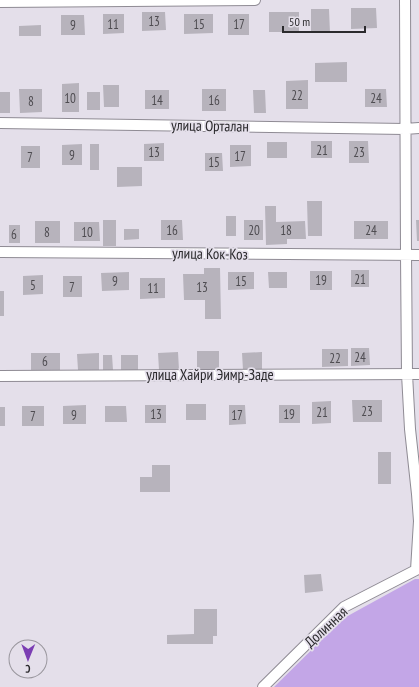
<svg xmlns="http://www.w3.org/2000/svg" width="419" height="687" font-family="'PT Sans Narrow',sans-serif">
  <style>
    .green { fill: #c3a6e7 }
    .building { fill: #b7b3bc }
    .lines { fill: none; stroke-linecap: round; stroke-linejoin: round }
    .minor-casing { stroke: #8f8b94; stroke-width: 12 }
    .minor { stroke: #fff; stroke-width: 10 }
    .labels { text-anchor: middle; stroke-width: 3.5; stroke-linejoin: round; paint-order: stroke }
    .number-label { font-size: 13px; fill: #4e4c51 }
    .street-label { font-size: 15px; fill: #2b2a2d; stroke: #e4dfea }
  </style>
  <rect width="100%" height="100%" fill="#e4dfea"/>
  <path class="green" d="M415,579H419V687H274L344,618Z"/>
  <path class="building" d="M351,8H376L377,28L351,29Z
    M311,9H329L330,33H311Z
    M142,12H165L166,30L142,31Z
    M269,12H299V32H269Z
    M103,14H124V33L103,34Z
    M184,14H213V33L184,34Z
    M228,14H249V35H228Z
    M61,15H84L85,35H61Z
    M41,25V36H19V26Z
    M347,62V82H315V63Z
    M308,80V109H286V81Z
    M79,83V112H62V84Z
    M103,85H119V107H104Z
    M19,89H42V112L20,113Z
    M202,89H226V111H202Z
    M365,89H386L387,107H365Z
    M145,90H169V109H145Z
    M253,90H265L266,113H254Z
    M0,92H10V113H0Z
    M87,92H100V110H87Z
    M311,141H332V158H311Z
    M349,141H368L369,163H349Z
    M267,142H287V158H267Z
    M164,143V161H144V144Z
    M82,144V165H62V145Z
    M90,144H99V170H90Z
    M230,145H251V166L230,167Z
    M21,146H40V168H21Z
    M205,153H222L223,171H205Z
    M117,167H142V186L117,187Z
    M307,201H322V236H308Z
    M265,206H276V222L305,221L306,239H287V244L266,245Z
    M226,216H236V236H226Z
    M103,220H116V246H103Z
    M161,220H182L183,240H161Z
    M244,220H263V240H244Z
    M416,220H419V241H417Z
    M35,221H60V243H35Z
    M354,221H388V239H354Z
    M74,222H99L100,241H74Z
    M9,225H20V243H9Z
    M124,229H139V239L124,240Z
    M204,268H220L221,319H205V300H184L183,274H204Z
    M351,270H369V287H351Z
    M310,271H332V290H310Z
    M129,272V290L102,291L101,273Z
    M228,272H254V289L228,290Z
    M268,272H287V288H269Z
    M43,275V294L23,295V276Z
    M63,276H82V297H63Z
    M140,278H165V298L140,299Z
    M0,291H4V316H0Z
    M351,348H369L370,365L351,366Z
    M322,349H348V366L322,367Z
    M197,351H219V370L197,371Z
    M178,352L179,370H159L158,353Z
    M262,352V370H243L242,353Z
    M31,353H60V370H31Z
    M99,353V370H78L77,354Z
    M103,355H112L113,370H103Z
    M121,355H138V371H121Z
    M352,400H382V422H353Z
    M331,401V423L312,424V402Z
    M186,404H206V420H186Z
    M86,405V424H63V406Z
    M145,405H166V423H145Z
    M229,405H245L246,424L229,425Z
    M279,405H300V423H279Z
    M22,406H44V426H22Z
    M105,406H126L127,422H105Z
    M0,407H5V426H0Z
    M378,452H391V484H378Z
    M152,465H170V492H140V477H152Z
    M321,574L323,591L305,593L304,575Z
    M194,609H217V636H213V644H167V635L194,634Z"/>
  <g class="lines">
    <defs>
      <path id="minor" d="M405,0L406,255L407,374L410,429L417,494L419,521L416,570
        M0,2L255,0
        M0,123L405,129L419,128
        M0,252L419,255
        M0,376L419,374
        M263,687L344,607L416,570L419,569"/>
    </defs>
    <use href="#minor" class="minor-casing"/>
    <use href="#minor" class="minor"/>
  </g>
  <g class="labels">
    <g class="number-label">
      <text x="154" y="26">13</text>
      <text x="113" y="29">11</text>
      <text x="199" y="29">15</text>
      <text x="239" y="29">17</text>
      <text x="73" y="30">9</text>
      <text x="297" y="100">22</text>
      <text x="70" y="103">10</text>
      <text x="376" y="103">24</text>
      <text x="157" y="105">14</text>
      <text x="214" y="105">16</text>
      <text x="31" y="106">8</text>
      <text x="322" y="155">21</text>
      <text x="154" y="157">13</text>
      <text x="359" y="157">23</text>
      <text x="72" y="160">9</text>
      <text x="240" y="161">17</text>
      <text x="30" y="162">7</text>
      <text x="214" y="167">15</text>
      <text x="172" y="235">16</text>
      <text x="254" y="235">20</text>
      <text x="286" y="235">18</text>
      <text x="371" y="235">24</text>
      <text x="47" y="237">8</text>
      <text x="87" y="237">10</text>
      <text x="14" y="239">6</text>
      <text x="360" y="284">21</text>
      <text x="321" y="285">19</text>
      <text x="115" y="286">9</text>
      <text x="241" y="286">15</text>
      <text x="33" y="290">5</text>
      <text x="72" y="292">7</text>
      <text x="202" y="292">13</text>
      <text x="153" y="293">11</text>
      <text x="360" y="362">24</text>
      <text x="335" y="363">22</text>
      <text x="45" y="366">6</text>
      <text x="367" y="416">23</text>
      <text x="322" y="417">21</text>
      <text x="156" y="419">13</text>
      <text x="289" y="419">19</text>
      <text x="74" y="420">9</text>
      <text x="237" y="420">17</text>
      <text x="33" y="421">7</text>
    </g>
    <g class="street-label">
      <text transform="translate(210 126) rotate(1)" y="5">улица Орталан</text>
      <text transform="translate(210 254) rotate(1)" y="5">улица Кок-Коз</text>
      <text x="210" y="380">улица Хайри Эимр-Заде</text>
      <text transform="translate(326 627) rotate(-43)" y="5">Долинная</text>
    </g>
  </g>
  <g transform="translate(28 659) rotate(181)"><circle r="19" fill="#e4dfea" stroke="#9a979e"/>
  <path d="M0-3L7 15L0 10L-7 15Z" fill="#7b3eb3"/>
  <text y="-6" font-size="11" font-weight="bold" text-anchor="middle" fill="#2b2a2d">С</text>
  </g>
  <path d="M283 26v6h82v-6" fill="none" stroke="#2b2a2d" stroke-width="2"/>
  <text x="289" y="26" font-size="12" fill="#2b2a2d" stroke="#e4dfea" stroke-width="3" paint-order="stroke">50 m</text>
</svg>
